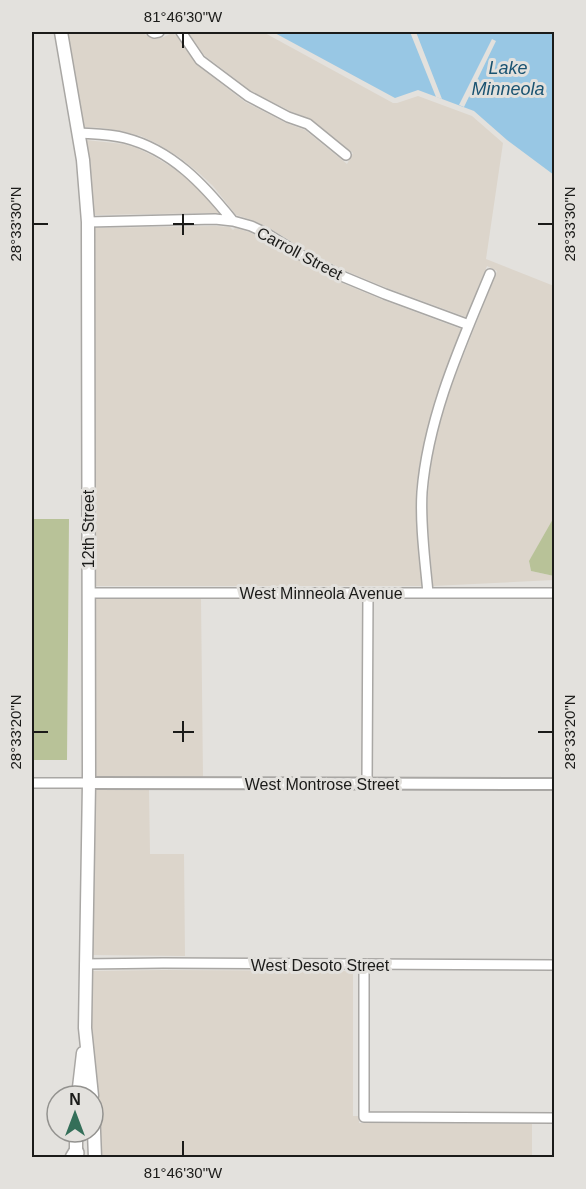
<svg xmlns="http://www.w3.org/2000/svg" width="586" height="1189" font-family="Helvetica,sans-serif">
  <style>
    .built { fill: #dcd5cb }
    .green { fill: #b8c298 }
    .water { fill: #98c7e4 }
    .pier { fill: #e3e1dd }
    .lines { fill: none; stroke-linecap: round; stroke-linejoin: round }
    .minor-casing { stroke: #a9a7a4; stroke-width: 12 }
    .tertiary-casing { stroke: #a9a7a4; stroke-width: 14 }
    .secondary-casing { stroke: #a9a7a4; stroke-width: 15 }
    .trunk-casing { stroke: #a9a7a4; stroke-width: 18 }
    .minor { stroke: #fff; stroke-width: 9 }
    .tertiary { stroke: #fff; stroke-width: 10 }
    .secondary { stroke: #fff; stroke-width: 12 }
    .trunk { stroke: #fff; stroke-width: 15 }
    .ticks { fill: none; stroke: #1b1b19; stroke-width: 2 }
    .labels { text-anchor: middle; stroke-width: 6; stroke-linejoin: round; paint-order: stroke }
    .street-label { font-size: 16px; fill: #1b1b19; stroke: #e3e1dd }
    .water-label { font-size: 18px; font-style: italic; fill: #1a5371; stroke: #e3e1dd }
    .neatline { fill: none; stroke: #1b1b19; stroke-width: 2 }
    .ticks-label { font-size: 15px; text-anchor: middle; fill: #1b1b19 }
  </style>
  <rect width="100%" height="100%" fill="#e3e1dd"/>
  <path class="built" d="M66,32H140L155,39L164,37L172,33L177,36L197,65L245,102L286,123L305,130L347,164L353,153L311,119L290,111L251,91L204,55L188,32H263L393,103H397L418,96L472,116L503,143L486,259L554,286V517L529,562L531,571L554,576V580L433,586L427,515L428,493L431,464L437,433L450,389L497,271L487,266L466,317L387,288L346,271L303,249L268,227L252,220L236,215L213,186L199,173L179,157L158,144L141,136L125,132L103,128L84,127Z
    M86,140L123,144L137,148L153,156L173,168L192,183L205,195L219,213L93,215L92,196Z
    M215,226L230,227L233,230L235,228L249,232L263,239L298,260L342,283L383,300L461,329L440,385L427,429L420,462L416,491V515L422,586H94L93,228Z
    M94,599H201L203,777H95Z
    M94,789L149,790L150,854H184L185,956L91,955Z
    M163,970L353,971V1116H359V1123L532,1124V1157H101L100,1113L91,1028V971Z"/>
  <path class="green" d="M554,517V576L531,571L529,561Z
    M32,519H69L67,760H32Z"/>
  <path class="water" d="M273,32H554V175L507,140L474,111L418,90L395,98Z"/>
  <path class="pier" d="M410,32H416L442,99L436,97Z
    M492,39L496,41L464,107L459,105Z"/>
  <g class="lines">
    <defs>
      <path id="minor" d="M152,32L154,33L159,32
        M181,32L200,60L248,96L288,117L308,124L346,155
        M79,133C94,134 110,134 125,138C172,150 204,185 233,221
        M88,222L215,219L233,221L251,226L266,233L301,255L344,277L385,294L469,325
        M88,593H554
        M428,593C425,560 420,525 422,492C428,416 461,344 490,274
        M32,783H89
        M367,784L368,593
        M85,964L163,963L554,965
        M364,965V1117L554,1118"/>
      <path id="tertiary" d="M89,783L554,784"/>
      <path id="secondary" d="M61,32L83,160L88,222L89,783L85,1028L92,1096
        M78,1096L83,1053
        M93,1105L95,1158
        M76,1158V1132"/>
      <path id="trunk" d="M73,1158L76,1153"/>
    </defs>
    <use href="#minor" class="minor-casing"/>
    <use href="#tertiary" class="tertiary-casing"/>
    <use href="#secondary" class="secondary-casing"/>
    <use href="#trunk" class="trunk-casing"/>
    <use href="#minor" class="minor"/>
    <use href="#tertiary" class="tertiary"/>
    <use href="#secondary" class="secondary"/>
    <use href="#trunk" class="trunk"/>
  </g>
  <path class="ticks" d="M183,33V48M183,214V235M33,224H48M173,224H194M538,224H553M183,721V742M33,732H48M173,732H194M538,732H553M183,1141V1156"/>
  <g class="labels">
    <g class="street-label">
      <text transform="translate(300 253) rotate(28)" y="6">Carroll Street</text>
      <text transform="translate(88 529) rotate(-90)" y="6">12th Street</text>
      <text x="321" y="599">West Minneola Avenue</text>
      <text x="322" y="790">West Montrose Street</text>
      <text x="320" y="971">West Desoto Street</text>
    </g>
    <g class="water-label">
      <text x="508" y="74">Lake<tspan x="508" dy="21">Minneola</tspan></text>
    </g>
  </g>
  <rect width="586" height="1189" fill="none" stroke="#e3e1dd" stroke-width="66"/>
  <g transform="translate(75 1114)"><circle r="28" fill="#e3e1dd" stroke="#93928f" stroke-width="1.5"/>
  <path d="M0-4.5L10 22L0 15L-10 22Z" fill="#346f59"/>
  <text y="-9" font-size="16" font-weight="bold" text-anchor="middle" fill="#1b1b19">N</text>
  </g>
  <rect x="33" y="33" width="520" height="1123" class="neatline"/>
  <g class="ticks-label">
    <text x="183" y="22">81°46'30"W</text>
    <text transform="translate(16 224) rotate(-90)" y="5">28°33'30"N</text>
    <text transform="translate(570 224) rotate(-90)" y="5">28°33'30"N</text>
    <text transform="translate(16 732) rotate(-90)" y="5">28°33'20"N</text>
    <text transform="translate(570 732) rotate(-90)" y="5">28°33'20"N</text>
    <text x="183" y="1178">81°46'30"W</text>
  </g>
</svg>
